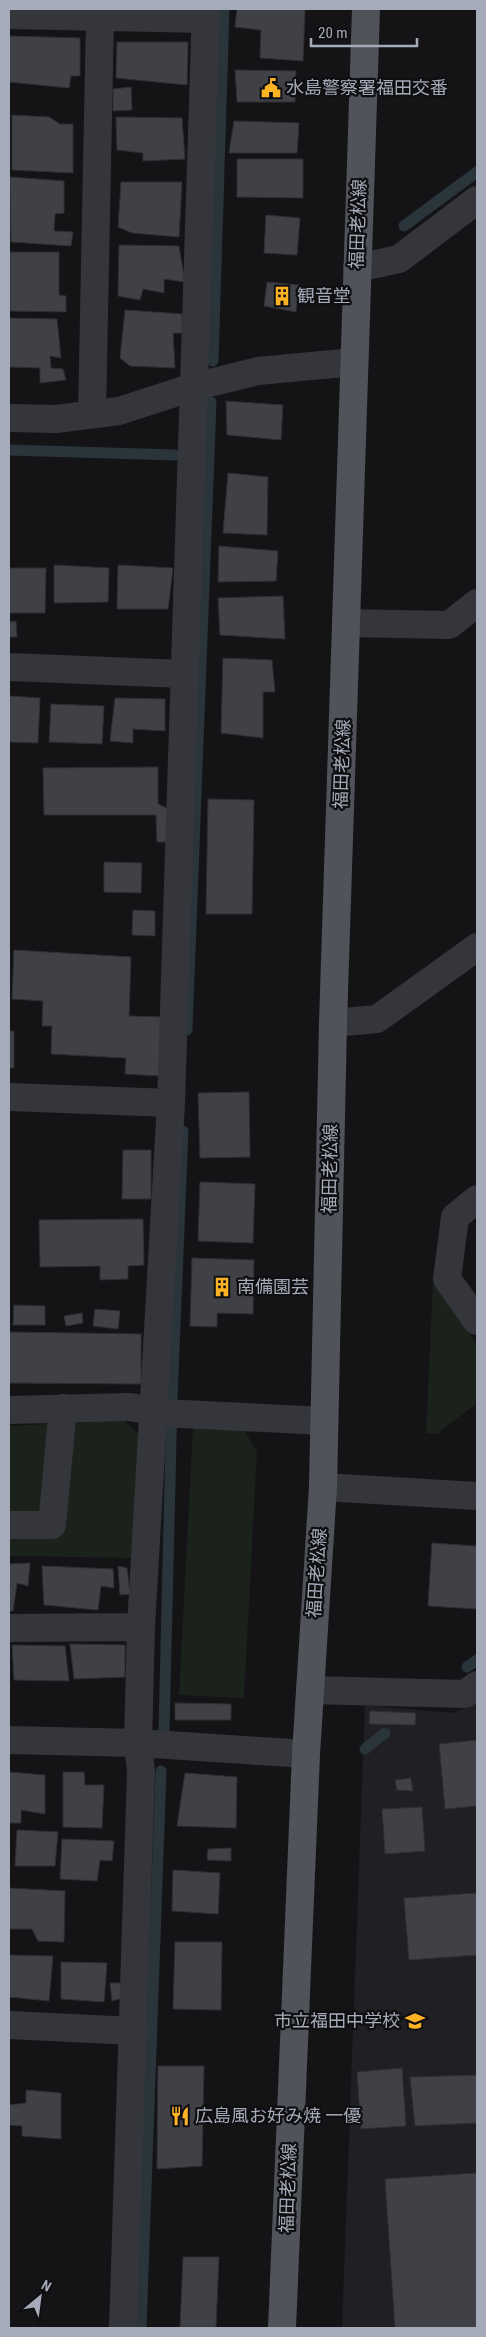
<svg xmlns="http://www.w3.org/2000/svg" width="486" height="2337" font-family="'Roboto Condensed','Noto Sans JP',sans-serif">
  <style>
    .built { fill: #202024 }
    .green { fill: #1a221b }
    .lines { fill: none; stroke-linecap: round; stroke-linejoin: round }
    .stream { stroke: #2a343b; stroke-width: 11 }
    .building { fill: #404147; stroke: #2e2e33 }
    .minor { stroke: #35363c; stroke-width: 28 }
    .major { stroke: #51535b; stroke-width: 28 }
    .labels { text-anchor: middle; stroke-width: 4.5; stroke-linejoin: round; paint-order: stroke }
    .poi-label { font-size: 18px; fill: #a5abb8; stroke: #0f0f12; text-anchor: start }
    .street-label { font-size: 18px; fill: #a5abb8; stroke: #0f0f12 }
  </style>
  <rect width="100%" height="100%" fill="#141417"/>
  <path class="built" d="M477,1700V2328H342L365,1705L452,1713L466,1708Z"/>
  <path class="green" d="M433,1284L477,1344V1403L437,1434L426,1433Z
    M123,1420L141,1436L131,1558L9,1556V1426Z
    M193,1427L244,1430L257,1451L244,1698L179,1695Z"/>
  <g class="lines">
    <path class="stream" d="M404,226L477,172
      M213,361L224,9
      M9,450L175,455
      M187,1030L211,402
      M467,1667L477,1660
      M164,1732L172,1398L183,1131
      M365,1749L385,1733
      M141,2328L161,1771"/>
  </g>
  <path class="building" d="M237,9H305L303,61L260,58L261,30L235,27Z
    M9,36L80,38V76H71L69,88L9,82Z
    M117,42H188L187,85L116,78Z
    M235,70L296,71L295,102H237Z
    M131,87L132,110L113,111V89Z
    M12,115L49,117L60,124H73V173L12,170Z
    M116,117L182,118L185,159L143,161V153L117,150Z
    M234,121L299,123L297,153H229Z
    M237,159H303V198L237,197Z
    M10,177L64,181V213L55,214L54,231L73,232L71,246L11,242Z
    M121,182H182L179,237L132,233L118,227Z
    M266,215L300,218L297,255L264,253Z
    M119,245L179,246L185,282L164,279V293L143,289L140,300L118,296Z
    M10,252H59V295L66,296V312L10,311Z
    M267,282L299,285L296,312L264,306Z
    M125,310L182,314V333H173L175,368L130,366L120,358Z
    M9,318L57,319L61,358L50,356L51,368L63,369L66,380L40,383V368L9,367Z
    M226,401L283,405L281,440L227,435Z
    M228,473L268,477L267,535L223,533Z
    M219,546L278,551L276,581L218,582Z
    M54,565L109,568L108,602L54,603Z
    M118,565L173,568L168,609H117Z
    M9,568H46L45,613H9Z
    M283,596L285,639L220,635L218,598Z
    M16,621L17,637H9V622Z
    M223,658L272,660L275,692H263V738L221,733Z
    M9,696L40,698L38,743L9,742Z
    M115,698L165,699V731L133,729V743L110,741Z
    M51,704L104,706L102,744L49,742Z
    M158,767V804L169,809L170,842H157L156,815H44L43,768Z
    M208,799L254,800L252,914H206Z
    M104,862L142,863L141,893L104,892Z
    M133,910L155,911V936L132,935Z
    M14,950L131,957L129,1016L164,1017L161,1076L125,1074L126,1058L51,1054L52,1026H42L43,1001L12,999Z
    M9,1031H14V1068H9Z
    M249,1092L250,1157L200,1158L198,1093Z
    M123,1150H151V1199H122Z
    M200,1182L255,1184L253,1243L198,1241Z
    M143,1219L144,1265L128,1266V1279L100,1280V1266L40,1267L39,1220Z
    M192,1258L254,1260L253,1314L217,1313V1327L190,1326Z
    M14,1305L45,1306V1325H13Z
    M95,1309L120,1311L118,1329L93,1326Z
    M82,1313L83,1323L66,1326L64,1316Z
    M9,1332L141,1334V1384L9,1383Z
    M432,1543L477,1546V1609L428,1606Z
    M30,1563L28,1586L17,1583L13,1611H9V1564Z
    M42,1566L113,1569L114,1588L101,1586L98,1610L44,1605Z
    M118,1566L127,1568L130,1594L120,1595Z
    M70,1644L125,1645V1677L74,1679Z
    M12,1645L65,1646L69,1681L14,1680Z
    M175,1703L231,1704V1720H175Z
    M370,1711L416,1713L415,1725L369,1724Z
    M477,1740V1806L445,1809L439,1744Z
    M9,1772L45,1775V1814L21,1810V1823H9Z
    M63,1772H84L85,1785H104L102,1828L63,1827Z
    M185,1773L237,1777L236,1828L177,1826Z
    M411,1778L413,1791L397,1790L395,1780Z
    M422,1807L425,1851L385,1854L382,1809Z
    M17,1830L58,1832L55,1866H15Z
    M62,1839L114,1841L112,1861L100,1860L97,1881L60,1879Z
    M231,1848V1861L207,1860L208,1849Z
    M173,1870L220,1873L218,1914L172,1911Z
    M9,1888L65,1891L64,1942L38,1941L32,1929H9Z
    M477,1893V1955L409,1960L404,1898Z
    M175,1942H222L221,2010L173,2009Z
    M9,1955L53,1956L49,2001L9,1997Z
    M61,1962L107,1963L104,2002L61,1999Z
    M110,1983H123V1998L112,2001Z
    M158,2066H204L202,2166L157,2169Z
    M402,2068L406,2126L361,2129L357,2072Z
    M477,2075V2123L415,2126L410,2077Z
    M26,2090L61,2093V2139L22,2136V2126L9,2125V2105L26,2103Z
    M477,2173V2328H395L385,2179Z
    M183,2257H219L216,2327H180Z"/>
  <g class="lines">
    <path class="minor" d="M9,15L206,19
      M357,268L399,259L477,200
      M92,414L100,17
      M9,418L56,419L119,411L193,387L258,371L354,362
      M347,623L449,625L477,603
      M9,667L184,674
      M333,1023L377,1019L477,947
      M9,1097L171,1103
      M477,1199L455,1217L447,1279L477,1321
      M9,1410L130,1407L162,1413L324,1421
      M323,1487L477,1496
      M9,1525H52L63,1408
      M9,1628L141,1627
      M310,1690L465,1694L477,1685
      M9,1740L138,1743L306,1754
      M9,2025L134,2031
      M123,2328L141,1772L138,1743L141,1627L171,1103L206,9"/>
    <path class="major" d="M282,2328L306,1754L323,1487L333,1023L366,9"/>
  </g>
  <defs>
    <symbol id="civic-bare" viewBox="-9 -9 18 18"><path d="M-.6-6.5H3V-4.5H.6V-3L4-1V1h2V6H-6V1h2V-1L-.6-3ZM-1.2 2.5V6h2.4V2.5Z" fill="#feb325" stroke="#0f0f12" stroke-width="2.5" paint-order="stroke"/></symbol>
    <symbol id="building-bare" viewBox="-9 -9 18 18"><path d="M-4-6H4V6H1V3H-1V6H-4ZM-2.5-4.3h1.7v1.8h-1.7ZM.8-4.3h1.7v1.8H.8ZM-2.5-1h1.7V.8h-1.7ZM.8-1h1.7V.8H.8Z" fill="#feb325" stroke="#0f0f12" stroke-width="2.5" paint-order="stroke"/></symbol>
    <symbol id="school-bare" viewBox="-9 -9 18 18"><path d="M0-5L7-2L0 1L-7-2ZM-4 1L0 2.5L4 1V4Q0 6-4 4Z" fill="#feb325" stroke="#0f0f12" stroke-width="2.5" paint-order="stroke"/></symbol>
    <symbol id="restaurant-bare" viewBox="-9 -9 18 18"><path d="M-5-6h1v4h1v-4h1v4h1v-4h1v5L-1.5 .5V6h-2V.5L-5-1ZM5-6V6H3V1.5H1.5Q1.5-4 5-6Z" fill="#feb325" stroke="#0f0f12" stroke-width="2.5" paint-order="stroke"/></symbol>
  </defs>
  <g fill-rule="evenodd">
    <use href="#civic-bare" x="257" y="74" width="28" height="28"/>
    <use href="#building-bare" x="268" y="282" width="28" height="28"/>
    <use href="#building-bare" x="208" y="1273" width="28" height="28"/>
    <use href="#school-bare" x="401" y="2007" width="28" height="28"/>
    <use href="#restaurant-bare" x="166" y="2102" width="28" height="28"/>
  </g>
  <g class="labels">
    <g class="poi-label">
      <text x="286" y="94">水島警察署福田交番</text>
      <text x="297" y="302">観音堂</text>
      <text x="237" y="1293">南備園芸</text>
      <text x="400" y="2027" text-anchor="end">市立福田中学校</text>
      <text x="195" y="2122">広島風お好み焼 一優</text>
    </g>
    <g class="street-label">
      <text transform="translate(358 224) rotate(-88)" y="6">福田老松線</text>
      <text transform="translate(342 764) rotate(-88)" y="6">福田老松線</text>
      <text transform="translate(330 1169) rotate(-89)" y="6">福田老松線</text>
      <text transform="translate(317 1573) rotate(-86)" y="6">福田老松線</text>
      <text transform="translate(288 2188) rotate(-88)" y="6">福田老松線</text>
    </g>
  </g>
  <rect width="486" height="2337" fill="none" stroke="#a5abb8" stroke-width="20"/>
  <g transform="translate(40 2297) rotate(29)" stroke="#0f0f12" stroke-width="4" paint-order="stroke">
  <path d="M0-4L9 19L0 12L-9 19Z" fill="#a5abb8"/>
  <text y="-8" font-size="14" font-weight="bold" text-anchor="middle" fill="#a5abb8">N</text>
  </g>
  <path d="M311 38v8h106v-8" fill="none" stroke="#a5abb8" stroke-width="2.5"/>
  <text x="318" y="38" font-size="15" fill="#a5abb8" stroke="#0f0f12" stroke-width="4" paint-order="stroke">20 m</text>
</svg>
